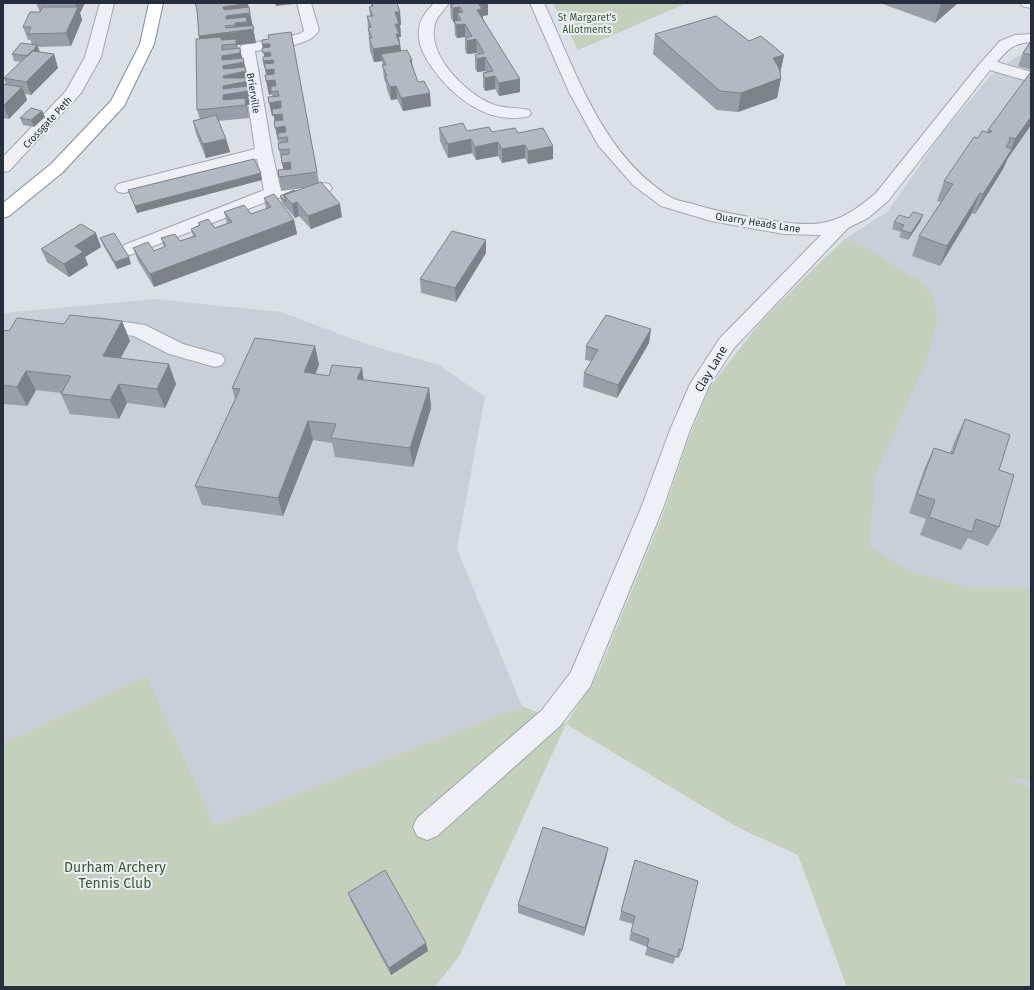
<svg xmlns="http://www.w3.org/2000/svg" width="1034" height="990" font-family="'Fira Sans',sans-serif">
  <style>
    .built { fill: #c9cfd8 }
    .green { fill: #c2d0bc }
    .lines { fill: none; stroke-linecap: round; stroke-linejoin: round }
    .minor-casing { stroke: #a1a7b0; stroke-width: 2 }
    .highway-casing { stroke: #828d9d; stroke-width: 2 }
    .minor { fill: #eef0f5; fill-rule: evenodd }
    .highway { fill: #fff; fill-rule: evenodd }
    .wall { fill: #999fa8 }
    .shaded-wall { fill: #7d8288; fill-rule: evenodd }
    .building { fill: #b2b9c3; stroke: #7d8288 }
    .labels { text-anchor: middle; stroke-width: 4; stroke-linejoin: round; paint-order: stroke }
    .far-park-label { font-size: 10px; fill: #3a5932; stroke: #eaeff4 }
    .far-street-label { font-size: 10px; fill: #252e3d; stroke: #eaeff4 }
    .street-label { font-size: 12px; fill: #252e3d; stroke: #eaeff4 }
    .near-park-label { font-size: 14px; fill: #3a5932; stroke: #eaeff4 }
  </style>
  <rect width="100%" height="100%" fill="#dbe0e6"/>
  <path class="built" d="M1031,47V987H847L708,611L710,387L760,323L814,268L845,239L888,211L940,136L991,75Z
    M155,299L281,312L366,344L439,365L485,397L457,549L522,706L215,826L147,676L3,743V313Z"/>
  <path class="green" d="M553,3H687L578,50Z
    M845,239L862,245L923,283L935,301L937,324L926,361L875,475L869,546L905,569L967,588H1031V781L1005,777L1031,788V987H847L798,855L739,828L566,724L460,955L435,987H3V743L147,676L215,826L522,706L566,724L598,674L663,514L687,443L710,387L760,323Z"/>
  <g class="lines">
    <defs>
      <path id="minor" d="M100,3H114L101,57L81,93L9,171L3,172V157L66,91L85,57Z
        M297,3H311L319,30C311,47 273,48 255,51L272,152L280,187L323,183L329,184L332,188L329,192L276,198L136,253L130,255L124,253L121,249L124,245L264,190L257,159L124,193L118,192L115,188L118,184L255,149L240,48L242,45L299,34L304,31Z
        M434,3H449C443,12 435,17 434,29C430,58 467,94 492,104C504,109 517,107 529,110L531,113L529,116C489,126 452,97 431,66C424,56 417,42 419,29C420,18 427,11 434,3Z
        M530,3H544C576,72 603,157 672,198C678,201 686,202 693,204C715,211 737,215 761,219C815,227 833,230 876,193L977,67L1000,41L1015,35L1031,34V42C1012,44 1009,48 997,62L1031,72V82L990,70L888,201L868,218L848,228L734,348L709,386L690,430L663,508L590,687L560,726L437,836L427,840L417,836L413,827L417,818L542,710L571,672L641,508L670,430L690,384L720,338L821,235L784,234L711,221L661,206L633,185L598,145L569,92Z
        M1020,3H1031V8L1022,6Z
        M96,318L145,325L183,344L222,355L225,360L222,365L215,367L169,354L134,336L89,330L86,325L89,320Z"/>
      <path id="highway" d="M149,3H163L154,44L124,106L63,172L9,216L3,218V203L51,164L111,101L140,44Z"/>
    </defs>
    <use href="#minor" class="minor-casing"/>
    <use href="#highway" class="highway-casing"/>
    <use href="#minor" class="minor"/>
    <use href="#highway" class="highway"/>
  </g>
  <path class="wall" d="M36,3H85L80,13L82,20L71,46L38,47L40,52L54,54L58,68L31,95L25,94L27,100L9,119L3,118V84L6,85L4,78L21,62L14,61L12,54L32,44L30,40H28L23,27L40,12Z
    M371,3H397L400,12L401,25H400L401,37H399L401,51L413,69L418,82L431,106L403,111L397,99L391,100L387,90L386,84L384,79L382,61L374,62L370,51L367,16H370L369,7L371,6Z
    M455,3H488V15L483,16V18L520,92L499,96L495,89L485,91L483,87V73L486,72L485,71L477,72L475,68V55L478,54L477,53L467,54L465,51V38H466L465,37L457,38L455,35L454,21H458L453,22L451,18L450,5L455,4Z
    M880,3H958L935,23Z
    M249,7L256,43L237,45L242,58H243L251,91L252,94L250,95L251,104L247,105L248,111L249,118L218,121L226,139L230,152L206,158L196,134L193,121L200,119L197,110L199,39L197,10Z
    M291,32L319,182L342,217L311,229L299,216L295,218L282,203L280,196L304,188L281,191L279,177L284,170L279,150V141H278L275,128L274,116H272V94L269,95L267,75L266,74L263,61L269,39Z
    M655,34L749,41L784,55L780,73L781,78L777,98L738,112L717,110L653,54Z
    M1031,41V70L1018,66L1023,53Z
    M42,111L45,117L34,127L23,125L20,118Z
    M1031,125L1008,158L1003,169L975,214L972,213L940,266L912,256L919,236L941,202L937,201L944,181L978,138L987,132L988,130Z
    M439,128L467,131L518,133L553,159L528,164L525,158L502,163L498,156L476,160L472,153L448,158L440,141Z
    M262,180L137,213L128,190Z
    M264,198L294,220L297,234L154,287L138,261L133,248L154,251L164,247L161,238L180,241L193,236L191,229L199,226L198,223L215,228L227,223L224,212L251,214L266,209Z
    M923,215L920,222L908,240L899,237L901,232L892,229L894,222Z
    M100,238L131,264L117,269L103,245Z
    M101,247L85,257L88,265L69,277L47,262L41,249Z
    M486,253L456,302L421,293L420,279Z
    M122,321L130,341L120,358L176,384L165,408L127,403L119,419L70,414L61,394V393L36,390L27,406L3,404V330L9,331L64,324Z
    M651,329L649,343L617,398L583,387L584,373L591,361L585,360L586,346Z
    M315,346L319,365L315,374L329,376L362,368L363,380L429,388L431,408L413,467L335,457L332,443L313,440L283,516L202,505L195,486L235,399L232,388Z
    M965,419L999,470V527L988,546L968,538L961,550L920,535L926,519L909,513L925,467L934,448L950,453L956,438Z
    M606,858L584,936L518,913V905Z
    M635,860L682,950L679,958L676,957L673,964L645,955L647,947L629,940L633,924L619,920Z
    M348,893L428,951L391,975L351,901Z"/>
  <path class="shaded-wall" d="M75,3H85L80,13L82,20L71,46L66,33L77,9Z
    M248,3L256,43L237,45L239,53L240,48L243,62V58L251,91L252,94L250,95L251,104L247,105L248,111L249,118L246,105L223,100V69L222,60L202,50L199,36L237,32L235,25L227,26L223,7ZM236,44L238,53L224,55L222,45Z
    M275,3H293V4L276,6Z
    M478,3H488V15L483,16V22L477,10Z
    M942,3H958L935,23L941,4Z
    M460,7V19L457,13L458,21L453,22V8Z
    M395,12H400L401,25H400L401,37H399L402,58L381,54L382,61L374,62L373,49L395,24Z
    M465,24V37L457,38L456,25Z
    M476,39L477,53L467,54V41Z
    M262,44H270L273,60L277,91L271,92L272,94L269,95L266,81H268L263,61H265Z
    M37,45L40,52L31,62L29,56Z
    M54,54L58,68L31,95L26,82Z
    M784,55L780,74L773,58Z
    M485,57V71L477,72V59Z
    M410,60H412L413,73Z
    M495,76V89L485,91V78Z
    M781,78L777,98L738,112L741,93Z
    M520,79V92L499,96V83Z
    M396,86L397,99L391,100L390,87Z
    M22,87L27,100L9,119L4,105Z
    M430,93L431,106L403,111L401,98Z
    M281,101L287,137L278,138L279,141H278L274,116H272L269,103Z
    M42,111L45,117L34,127L31,120Z
    M1031,117V125L1008,158L1003,169L975,214L983,194L1011,150L1015,139Z
    M226,139L230,152L206,158L203,144Z
    M471,139L472,153L448,158V144Z
    M498,142V156L476,160L475,147Z
    M525,145V158L502,163V149Z
    M553,146V159L528,164V151Z
    M290,162L293,175L285,176L282,163Z
    M261,173L262,180L137,213L135,206Z
    M980,193L972,213L940,266L947,246Z
    M297,202L299,216L295,218L292,204Z
    M340,204L342,217L311,229L308,216Z
    M923,215L920,222L908,240L911,233Z
    M294,220L297,234L154,287L150,274Z
    M96,233L101,247L85,257L88,265L69,277L64,264L75,246Z
    M486,240V253L456,302L455,288Z
    M129,257L131,264L117,269L115,262Z
    M122,321L130,341L111,376L103,356Z
    M651,329L649,343L617,398L618,385Z
    M315,346L319,365L308,392L304,372Z
    M169,364L176,384L165,408L157,389Z
    M362,368L365,388L357,379Z
    M26,371L36,390L27,406L17,387Z
    M119,384L127,403L119,419L110,400Z
    M429,388L431,408L413,467L410,448Z
    M308,421L313,440L283,516L278,498Z
    M608,848L606,858L584,936L585,928Z
    M426,943L428,951L391,975L389,968Z"/>
  <path class="building" d="M195,3H248L223,7L224,10L249,7L250,13L226,16V19L246,17L247,22L235,23V25L225,26L226,28L247,26H253L254,29L199,36L197,10Z
    M372,3H397L400,12H395L399,24H395L399,34H396L400,45L373,49L369,38H372L368,28L371,27L367,16H373L369,7L373,6Z
    M458,3H480H478L482,9L477,10L520,79L499,83L495,76L485,78L483,73L493,71L485,57L477,59L475,55L484,53L476,39L467,41L465,38L472,36L465,24L456,25L454,21L461,20L457,13L463,12L460,7L453,8L450,5Z
    M43,7H78L66,33L28,34L31,27H23L30,12H40Z
    M716,16L749,41L761,36L784,55L773,58L779,68L781,78L741,93L720,91L655,34Z
    M291,32L317,172L279,177L278,170L291,169L290,162L282,163L281,155L289,154V149L279,150L278,143L288,142L287,137L278,138V133L286,132L285,126L275,128L274,121L283,120L282,114L273,115L272,109L281,108V101L269,103L268,97L279,96L278,91L271,92V86H276L275,80L266,81L265,75L274,74V69L266,70L264,64L274,63L273,60L263,61V57L271,56L270,52L263,53L262,48L270,47V44H262V40L269,39L268,35Z
    M221,37V40L236,39V44L222,45V50L240,48V53L222,56V60L243,58L244,62L223,66V69L245,67L246,71L223,76L224,78H248L249,81L223,86V89L248,86V91L223,95V100L245,98L246,105L197,110L196,39Z
    M1031,41V55L1023,53Z
    M21,43L37,45L33,51L28,56L12,54Z
    M407,50L412,60H410L418,82L424,81L430,93L401,98L396,86L390,87L385,76H387L382,65H386L381,54Z
    M32,51L54,54L26,82L4,78Z
    M1030,73L1031,74V117L1015,139L1010,137L1009,139L1010,140L1006,147L1012,149L983,194L980,193L947,246L919,236L953,184L944,181L974,137L978,138L982,131L990,133L992,131L988,130Z
    M3,84L22,87L4,105H3Z
    M31,108L42,111L31,120L20,118Z
    M216,115L226,139L203,144L193,121Z
    M463,123L467,131L489,127L492,132L515,128L518,133L543,128L553,146L528,151L525,145L502,149L498,142L475,147L471,139L448,144L439,128Z
    M254,159L261,173L135,206L128,190Z
    M321,182L340,204L308,216L297,202L292,204L284,195Z
    M294,190L295,191L284,195L286,202L280,196Z
    M274,194L294,220L150,274L133,248L148,242L154,251L166,246L161,238L175,234L180,241L196,236L191,229L200,225L198,223L208,219L215,228L232,222L224,212L244,205L251,214L271,207L264,198Z
    M913,212L923,215L911,233L901,230L904,225L894,222L899,215L909,218Z
    M81,224L96,233L75,246L83,252L64,264L41,249Z
    M452,231L486,240L455,288L420,279Z
    M114,233L129,257L115,262L100,238Z
    M70,315L122,321L103,356L169,364L157,389L119,384L110,400L61,394L71,376L26,371L17,387L3,385V330L9,331L17,318L64,324Z
    M606,315L651,329L618,385L584,373L598,350L586,346Z
    M255,338L315,346L304,372L329,376L332,365L362,368L357,379L429,388L410,448L331,438L336,424L308,421L278,498L195,486L240,389L232,388Z
    M965,419L1010,435L999,470L1014,475L999,527L976,519L972,532L929,517L935,500L917,494L934,448L953,454Z
    M543,827L608,848L585,928L518,905Z
    M635,860L698,881L682,950L679,949L677,957L647,947L649,939L631,932L635,916L621,911Z
    M385,870L426,943L389,968L348,893Z"/>
  <g class="labels">
    <g class="far-park-label">
      <text x="587" y="21">St Margaret's<tspan x="587" dy="12">Allotments</tspan></text>
    </g>
    <g class="far-street-label">
      <text transform="translate(254 93) rotate(81)" y="4">Brierville</text>
      <text transform="translate(47 122) rotate(-47)" y="4">Crossgate Peth</text>
      <text transform="translate(758 222) rotate(9)" y="4">Quarry Heads Lane</text>
    </g>
    <g class="street-label">
      <text transform="translate(711 369) rotate(-59)" y="4">Clay Lane</text>
    </g>
    <g class="near-park-label">
      <text x="115" y="872">Durham Archery<tspan x="115" dy="16">Tennis Club</tspan></text>
    </g>
  </g>
  <rect width="1034" height="990" fill="none" stroke="#252e3d" stroke-width="8"/>
</svg>
